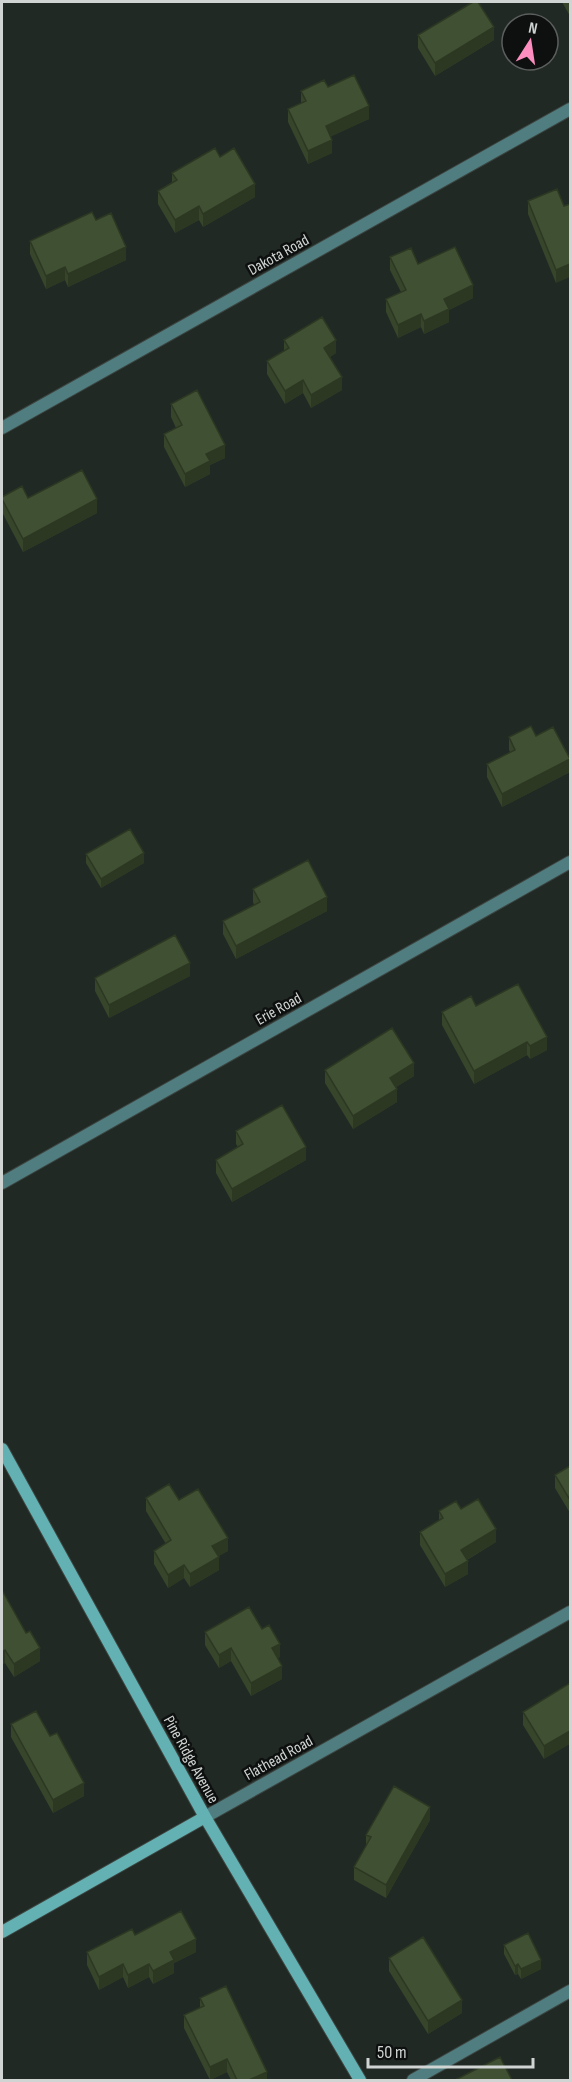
<svg xmlns="http://www.w3.org/2000/svg" width="572" height="2082" font-family="'Sofia Sans Condensed',sans-serif">
  <style>
    .lines { fill: none; stroke-linecap: round; stroke-linejoin: round }
    .lane-casing { stroke: #3d4541; stroke-width: 14 }
    .street-casing { stroke: #3d4541; stroke-width: 14 }
    .secondary-casing { stroke: #3d4541; stroke-width: 14 }
    .lane { stroke: #507e80; stroke-width: 12 }
    .street { stroke: #507e80; stroke-width: 12 }
    .secondary { stroke: #64b1b3; stroke-width: 12 }
    .wall { fill: #37452b }
    .shaded-wall { fill: #2d3823 }
    .building { fill: #405032; stroke: #2d3823; stroke-width: 1.5 }
    .labels { text-anchor: middle; stroke-width: 5; stroke-linejoin: round; paint-order: stroke }
    .street-label { font-size: 16px; fill: #d0d5d3; stroke: #0d100f }
  </style>
  <rect width="100%" height="100%" fill="#212925"/>
  <g class="lines">
    <defs>
      <path id="lane" d="M413,2080L570,1991"/>
      <path id="street" d="M2,428L570,109
        M2,1183L570,862
        M205,1817L570,1612"/>
      <path id="secondary" d="M2,1449L205,1817L360,2080
        M2,1932L205,1817"/>
    </defs>
    <use href="#lane" class="lane-casing"/>
    <use href="#street" class="street-casing"/>
    <use href="#secondary" class="secondary-casing"/>
    <use href="#lane" class="lane"/>
    <use href="#street" class="street"/>
    <use href="#secondary" class="secondary"/>
  </g>
  <path class="wall" d="M562,2H570V16Z
    M418,35L494,40L435,76L418,48Z
    M328,87L369,119L331,136L332,153L308,164L288,122V109L301,103V91Z
    M220,157L255,197L203,227L199,220L175,233L158,204V191L172,182V173Z
    M528,201L564,206L556,283L528,214Z
    M96,220L126,260L68,287L65,280L46,289L30,254V241Z
    M390,257L418,264L473,298L449,310V322L424,334L421,327L398,338L386,312V299L401,292L390,270Z
    M284,340L336,353L330,357L342,390L311,408L303,393L285,404L267,374V361L284,351Z
    M171,404L225,458L210,465V474L185,487L164,447V434L176,428L171,417Z
    M2,497L28,498L97,513L23,552L2,512Z
    M536,736L570,772L502,807L487,777V764L510,752L509,750V737Z
    M86,854L144,863L101,888L86,863Z
    M253,889L327,911L236,959L223,934V921L254,905L253,902Z
    M190,976L109,1018L95,991V978Z
    M476,1006L547,1050L530,1059L527,1055L474,1084L442,1025V1012Z
    M325,1070L414,1076L396,1087L397,1102L353,1129L325,1083Z
    M236,1131L306,1160L232,1202L216,1173V1160L238,1147L236,1144Z
    M570,1466V1513L555,1488V1475Z
    M146,1498L179,1500L228,1551L218,1556L219,1570L190,1587L184,1578L168,1588L154,1564V1551L166,1544L146,1511Z
    M461,1509L496,1542L467,1560L468,1574L445,1587L420,1545V1532L439,1521V1511Z
    M2,1590L40,1661L14,1677L5,1663Z
    M262,1629L280,1657L278,1658L282,1679L251,1696L231,1661L219,1668L205,1645V1632Z
    M570,1683L544,1759L523,1725V1712Z
    M11,1724L84,1796L53,1813L11,1737Z
    M430,1820L386,1898L354,1880V1867L366,1846V1835Z
    M135,1935L196,1952L174,1963V1973L153,1984L149,1977L128,1988L123,1977L99,1990L87,1965V1952Z
    M504,1945L541,1969L521,1979L518,1974L515,1975L504,1954Z
    M389,1958L462,2013L428,2034L389,1971Z
    M200,1998L267,2080H231L227,2072L210,2080L184,2028V2015L200,2008Z"/>
  <path class="shaded-wall" d="M494,27V40L435,76V63Z
    M369,106V119L326,139V126Z
    M332,140V153L308,164V151Z
    M255,184V197L203,227V214Z
    M199,206V220L175,233V220Z
    M126,247V260L68,287V274Z
    M570,264V277L556,283V270Z
    M65,267V280L46,289V276Z
    M473,285V298L449,310V322L424,334V321L444,299Z
    M421,314V327L398,338V325Z
    M336,340V353L324,361V348Z
    M342,377V390L311,408V395Z
    M303,380V393L285,404V391Z
    M225,445V458L210,465V474L185,487V474L206,454Z
    M97,499V513L23,552V539Z
    M570,759V772L502,807V794Z
    M144,853V863L101,888V879Z
    M327,897V911L236,959V946Z
    M190,963V976L109,1018V1005Z
    M547,1037V1050L530,1059V1046Z
    M527,1042V1055L474,1084V1071Z
    M414,1063V1076L390,1091V1078Z
    M397,1089V1102L353,1129V1116Z
    M306,1147V1160L232,1202V1189Z
    M496,1529V1542L461,1563V1550Z
    M228,1538V1551L212,1560V1546Z
    M219,1557V1570L190,1587V1574Z
    M468,1561V1574L445,1587V1574Z
    M184,1565V1578L168,1588V1575Z
    M280,1644V1657L272,1661V1648Z
    M40,1648V1661L14,1677V1664Z
    M231,1648V1661L219,1668V1655Z
    M5,1650V1663L2,1665V1652Z
    M282,1666V1679L251,1696V1683Z
    M570,1731V1744L544,1759V1746Z
    M84,1783V1796L53,1813V1800Z
    M430,1807V1820L386,1898V1885Z
    M196,1939V1952L174,1963V1973L153,1984V1971L170,1952Z
    M541,1960V1969L521,1979V1969Z
    M123,1964V1977L99,1990V1977Z
    M149,1964V1977L128,1988V1975Z
    M518,1964V1974L515,1975V1966Z
    M462,2000V2013L428,2034V2021Z
    M227,2059V2072L210,2080V2067Z
    M267,2072V2080H249Z"/>
  <path class="building" d="M473,2H478L494,27L435,63L418,35Z
    M354,75L369,106L326,126L332,140L308,151L288,109L306,101L301,91L324,80L328,87Z
    M215,148L220,157L234,148L255,184L203,214L199,206L175,220L158,191L177,180L172,173Z
    M557,189L564,206L570,204V264L556,270L528,201Z
    M92,212L96,220L111,213L126,247L68,274L65,267L46,276L30,241Z
    M455,247L473,285L444,299L449,309L424,321L421,314L398,325L386,299L406,290L390,257L411,248L418,264Z
    M322,317L336,340L324,348L342,377L311,395L303,380L285,391L267,361L289,348L284,340Z
    M197,390L225,445L206,454L210,461L185,474L164,434L182,425L171,404Z
    M82,470L97,499L23,539L2,499V497L22,486L28,498Z
    M531,726L536,736L553,727L570,759L502,794L487,764L515,750L509,737Z
    M130,829L144,853L101,879L86,854Z
    M308,860L327,897L236,946L223,921L260,902L253,889Z
    M175,935L190,963L109,1005L95,978Z
    M518,984L547,1037L530,1046L527,1042L474,1071L442,1012L471,996L476,1006Z
    M392,1028L414,1063L390,1078L397,1089L353,1116L325,1070Z
    M282,1105L306,1147L232,1189L216,1160L243,1144L236,1131Z
    M570,1466V1500L555,1475Z
    M169,1484L179,1500L198,1489L228,1538L212,1546L219,1557L190,1574L184,1565L168,1575L154,1551L171,1540L146,1498Z
    M478,1499L496,1529L461,1550L468,1561L445,1574L420,1532L443,1518L439,1511L456,1501L461,1509Z
    M2,1590L26,1633L30,1631L40,1648L14,1664L5,1650L2,1652Z
    M249,1607L262,1629L269,1625L280,1644L272,1648L282,1666L251,1683L231,1648L219,1655L205,1632Z
    M570,1683V1731L544,1746L523,1712Z
    M36,1711L50,1736L57,1733L84,1783L53,1800L11,1724Z
    M394,1786L430,1807L386,1885L354,1867L371,1837L366,1835Z
    M181,1911L196,1939L170,1952L174,1960L153,1971L149,1964L128,1975L123,1964L99,1977L87,1952L132,1929L135,1935Z
    M528,1933L541,1960L521,1969L518,1964L515,1966L504,1945Z
    M423,1937L462,2000L428,2021L389,1958Z
    M226,1986L267,2072L249,2080H237L227,2059L210,2067L184,2015L204,2006L200,1998Z
    M500,2057L512,2080H458L457,2079Z"/>
  <g class="labels">
    <g class="street-label">
      <text transform="translate(278 254) rotate(-29)" y="6">Dakota Road</text>
      <text transform="translate(278 1008) rotate(-29)" y="6">Erie Road</text>
      <text transform="translate(278 1757) rotate(-29)" y="6">Flathead Road</text>
      <text transform="translate(192 1759) rotate(61)" y="6">Pine Ridge Avenue</text>
    </g>
  </g>
  <rect width="572" height="2082" fill="none" stroke="#d0d5d3" stroke-width="6"/>
  <g transform="translate(530 42) rotate(12)"><circle r="28" fill="#0d100f" stroke="#5b5f5d" stroke-width="1.5"/>
  <path d="M0-4.5L10 22L0 15L-10 22Z" fill="#fd8ebf"/>
  <text y="-9" font-size="16" font-weight="bold" text-anchor="middle" fill="#d0d5d3">N</text>
  </g>
  <path d="M368 2058v9h165v-9" fill="none" stroke="#d0d5d3" stroke-width="3"/>
  <text x="377" y="2058" font-size="18" fill="#d0d5d3" stroke="#0d100f" stroke-width="4.5" paint-order="stroke">50 m</text>
</svg>
